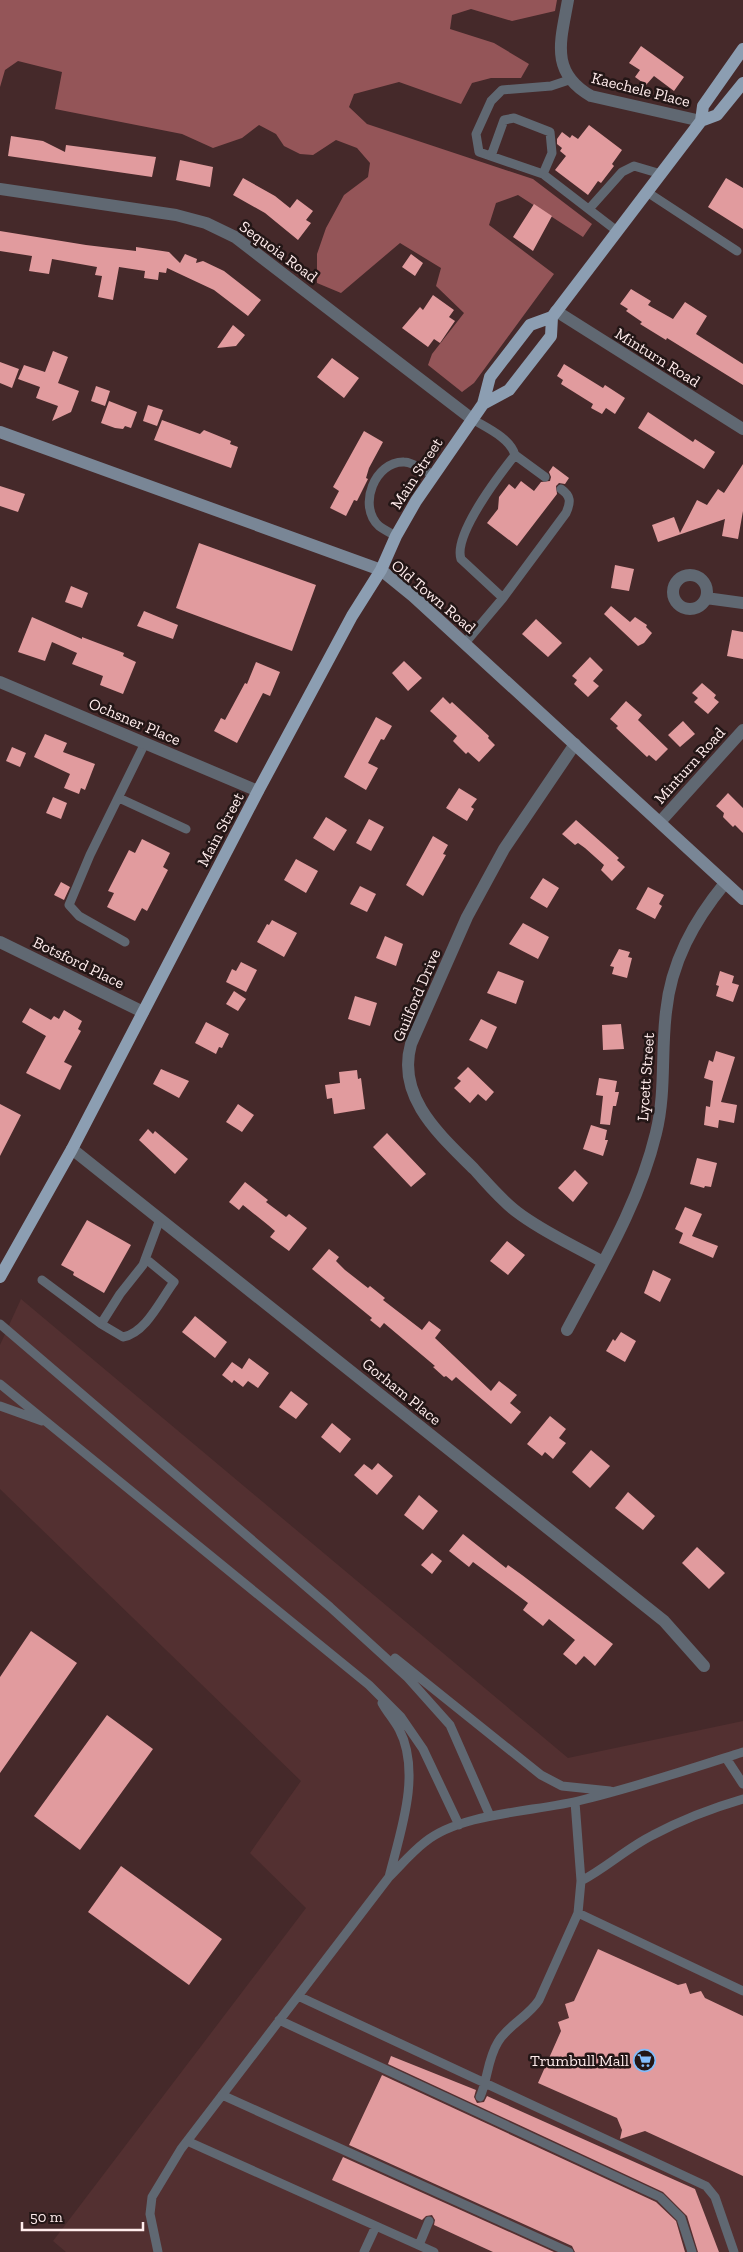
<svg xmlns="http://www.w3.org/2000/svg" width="743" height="2252" font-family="'Zilla Slab',serif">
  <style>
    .built { fill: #533031 }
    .forest { fill: #945558 }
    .building { fill: #e19b9e }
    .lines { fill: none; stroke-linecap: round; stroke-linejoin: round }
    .lane { stroke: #606872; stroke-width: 9 }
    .street { stroke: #606872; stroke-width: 12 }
    .secondary { stroke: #798696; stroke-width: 12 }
    .primary { stroke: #8c9eb2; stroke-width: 12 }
    .labels { text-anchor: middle; stroke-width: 5; stroke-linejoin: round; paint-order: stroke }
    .street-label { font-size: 16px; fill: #ffecec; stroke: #231616 }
    .poi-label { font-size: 16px; fill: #ffecec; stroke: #231616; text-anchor: end }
  </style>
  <rect width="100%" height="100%" fill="#45292a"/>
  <path class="built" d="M21,1299L568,1758L743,1721V2252H66L53,2241L306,1908L250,1853L301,1781L0,1489V1345Z"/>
  <path class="forest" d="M0,0H557L555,11L512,21L471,9L452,15L450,29L494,43L529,64L521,78H491L472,83L461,104L399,82L354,94L349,107L367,124L533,179L592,224L583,237L518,195L496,203L489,225L554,274L474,383L462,392L428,365L432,354L464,313L436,286L441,268L400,243L341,293L317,283V254L326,228L344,195L368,177L370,163L357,148L336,140L313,155L300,154L284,146L276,134L259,125L242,138L213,148L182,134L55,109L62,72L18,61L5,70L0,87Z"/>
  <path class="building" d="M641,46L684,77L674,91L654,76L646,85L635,77L640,70L629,63Z
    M589,125L622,150L612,164L614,166L601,183L598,181L588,195L555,170L566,156L560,151L562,148L557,144V139L562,132L570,138L572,135L578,139Z
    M11,136L43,141L65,152L66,145L156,157L152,177L8,156Z
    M180,160L213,167L210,187L176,180Z
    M243,178L275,196L290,208L297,199L313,211L306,220L311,223L298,240L265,213L233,195Z
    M726,178L743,188V229L708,207Z
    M534,204L552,216L533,251L513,237Z
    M0,231L86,245L136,251V247L169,252L180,263L185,254L197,259L196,263L203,261L224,271L261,300L248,316L214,290L167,268L166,273L159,272L158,280L144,278L145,271L119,267L113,300L98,297L102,276L95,275L97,267L52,259L49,274L29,271L32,256L0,251Z
    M411,254L423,263L415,276L402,267Z
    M631,289L651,301L648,305L673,319L685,302L707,316L696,334L743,364V385L667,338L666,340L640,324L642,322L626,311L628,309L620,304Z
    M433,295L454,310L449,317L455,321L440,343L434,339L428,347L402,328L420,307L423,310Z
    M233,325L245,335L236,346L217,348Z
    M53,351L68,357L58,383L79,391L71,412L52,421L58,406L36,398L40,387L18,379L24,365L45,372Z
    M332,358L359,378L344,398L317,377Z
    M0,362L19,369L12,388L0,383Z
    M564,364L603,388L605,385L625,398L615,414L606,408L602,414L591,408L593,404L561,384L563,380L557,376Z
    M96,386L110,391L105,406L91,401Z
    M109,401L137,412L131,428L125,426L123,429L115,428L101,423Z
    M148,405L163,410L157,426L143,421Z
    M648,412L693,442L695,439L715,452L704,469L638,428Z
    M162,420L200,434L204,430L231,441L230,444L238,447L231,468L154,440Z
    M364,431L383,442L369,468L366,478L368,479L357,501L354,500L346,516L330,508L339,491L333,487Z
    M743,464V511L738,539L722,536L725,519L658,542L652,525L674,517L680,533L697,500L707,505L718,489L724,493Z
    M553,466L569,478L565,484L559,483L556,486L557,494L517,546L487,523L498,509L499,497L509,484L515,489L521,481L534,491L541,482L550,481L551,477L549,472Z
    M0,486L25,494L18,512L0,506Z
    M199,543L316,585L292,651L176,608Z
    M615,565L634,569L629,591L611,588Z
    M71,586L88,593L82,608L65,602Z
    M611,606L630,622L635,617L647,625L646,627L652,633L644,643L638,646L604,614Z
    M144,611L178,625L173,639L137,626Z
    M32,617L82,639V637L124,653L123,656L136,662L123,694L100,685L103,676L72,664L77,653L52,642L45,661L18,652Z
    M536,619L562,643L548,657L522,634Z
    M732,630L743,632V659L727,656Z
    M590,657L603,670L593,681L599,686L588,697L574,684L577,680L572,676Z
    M404,661L422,678L408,691L392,673Z
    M256,662L280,672L270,696L263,693L237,743L214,731L221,718L225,720L245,683L247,684Z
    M702,683L716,695L714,698L719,702L708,714L694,702L698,698L692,693Z
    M443,697L450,704L452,702L489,736L488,738L495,745L479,762L468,752L466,754L453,741L457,736L430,711Z
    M626,701L642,715L638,720L668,749L656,761L649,755L647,757L616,728L618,726L610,719Z
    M376,717L392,726L384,740L381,739L368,763L378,768L366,790L344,777Z
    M683,721L695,734L680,747L668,735Z
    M45,734L67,743L63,752L95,764L85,790L81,788L79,794L64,788L70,774L34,757Z
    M12,747L26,753L20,767L6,761Z
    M459,788L477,799L471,807L474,809L467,821L446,808Z
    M728,793L743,808V833L735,825L733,827L723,817L724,813L716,806Z
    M53,797L67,803L61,819L46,813Z
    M326,817L347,830L334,851L313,838Z
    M369,819L384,827L371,851L356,843Z
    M576,820L619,858L617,860L625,867L612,881L601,870L604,865L585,848L578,843L575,845L562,834Z
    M433,836L448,845L443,854L446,855L423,896L406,885Z
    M142,839L170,853L163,867L168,870L147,911L142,908L135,921L107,907L114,893L108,891L129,850L135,853Z
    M296,859L318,871L306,893L284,880Z
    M543,878L559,888L547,908L530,898Z
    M61,882L70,887L64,900L54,895Z
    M360,886L376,894L367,912L350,904Z
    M648,887L664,895L659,904L662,906L655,919L636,909Z
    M272,920L297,933L284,957L257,942L267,924L269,925Z
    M523,923L549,937L538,959L509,944Z
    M385,936L403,944L396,966L376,958Z
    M619,949L630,952L628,957L632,958L627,978L612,974L614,967L610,966Z
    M241,962L257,970L246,992L226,982L232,969L236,971Z
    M498,971L524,981L516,1004L487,993Z
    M720,971L734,976L732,983L739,985L733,1002L716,996L719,986L716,985Z
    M234,991L246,999L238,1011L226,1004Z
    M355,996L377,1003L370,1026L348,1019Z
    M30,1008L51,1020L54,1016L59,1019L64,1010L82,1021L78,1029L81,1031L64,1062L72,1066L60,1090L26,1073L46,1036L22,1022Z
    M481,1019L497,1027L487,1049L469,1040Z
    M206,1022L229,1034L222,1048L219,1047L216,1054L195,1043Z
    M621,1024L624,1049L603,1050L602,1025Z
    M716,1051L735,1057L721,1102L737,1105L734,1123L719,1120L718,1128L704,1125L706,1106L710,1107L713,1081L704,1078L709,1060L713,1062Z
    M468,1067L494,1092L486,1101L478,1094L470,1103L454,1088L461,1081L457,1078Z
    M161,1069L189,1081L179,1098L153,1084Z
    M357,1070L358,1079L361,1078L365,1109L334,1114L332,1098L327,1099L325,1085L340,1083L339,1072Z
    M599,1078L617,1081L615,1092H619L616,1106H613L610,1125L600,1124L603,1096L596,1095Z
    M0,1104L21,1115L0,1156Z
    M238,1104L254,1115L242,1132L226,1122Z
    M591,1125L607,1130L605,1140H608L603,1156L583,1149Z
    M148,1129L153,1134L155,1131L188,1159L175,1174L139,1140Z
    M387,1133L426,1174L411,1187L373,1147Z
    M697,1158L717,1163L711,1187L705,1186L704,1188L690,1184Z
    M575,1170L588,1183L573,1202L558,1188Z
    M245,1182L268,1200L266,1202L286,1217L289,1214L307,1228L289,1251L270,1237L275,1231L268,1225L243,1205L239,1210L229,1202Z
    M685,1207L702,1214L692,1236L718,1246L713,1258L679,1243L683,1233L675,1229Z
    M87,1220L131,1245L104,1293L73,1275L74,1272L61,1265Z
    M507,1241L525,1255L508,1275L490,1261Z
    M329,1249L339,1257L336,1261L345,1270L368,1288L370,1286L385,1298L383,1300L422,1330L429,1321L441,1330L435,1338L491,1391L499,1381L517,1395L510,1403L521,1412L511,1424L456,1377L452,1381L446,1376L444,1377L433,1367L435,1366L384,1323L380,1328L370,1320L372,1318L312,1269Z
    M653,1270L671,1279L660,1302L644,1293Z
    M195,1316L227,1342L215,1358L182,1332Z
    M621,1332L636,1341L625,1362L606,1351L613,1339L615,1341Z
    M249,1358L269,1373L258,1388L248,1381L243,1387L234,1380L232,1383L222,1375L232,1362L242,1369Z
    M291,1391L308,1404L296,1419L279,1407Z
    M550,1416L566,1429L559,1438L566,1443L553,1459L545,1452L542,1456L527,1444Z
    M332,1423L351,1439L340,1453L321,1437Z
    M591,1450L610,1466L590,1488L572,1472Z
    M378,1463L393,1476L377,1495L354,1475L364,1464L372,1470Z
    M628,1492L655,1516L643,1530L615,1508Z
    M419,1495L438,1511L423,1530L404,1515Z
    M463,1534L506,1568L508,1565L522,1575L613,1644L595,1666L584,1656L576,1665L563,1654L575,1640L549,1619L543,1626L523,1610L528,1603L473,1562L469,1567L449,1551Z
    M697,1547L725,1573L709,1589L682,1563Z
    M432,1553L442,1561L432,1574L421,1565Z
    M31,1631L77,1663L0,1773V1677Z
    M107,1715L153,1749L80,1850L34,1816Z
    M121,1866L222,1939L189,1985L88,1912Z
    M598,1949L678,1985L686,1983L690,1994L701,1991L705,1998L743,2016V2176L645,2131L620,2139L622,2130L617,2118L538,2083L561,2031L558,2022L569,2018L565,2004L574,2001Z
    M391,2056L476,2090L474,2097L477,2103L484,2102L487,2096L695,2189L719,2252H698L687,2216L663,2192L388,2064Z
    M382,2075L656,2202L676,2221L685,2252H575L572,2246L349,2145Z
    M343,2157L554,2252H493L434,2225L435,2220L432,2215L426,2216L422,2220L332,2180Z"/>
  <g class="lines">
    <path class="lane" d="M569,80L551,86L502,90L491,101L476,134L479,152L543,174L617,231
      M491,156L504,120L514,118L550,132L552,153L543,174
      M647,192L737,251
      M589,209L622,172L634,166L661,174
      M515,455L545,477
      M396,536C391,533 384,530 379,526C357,506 375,461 404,462C413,462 425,471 433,475
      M503,598L566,513C571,502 571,496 561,489
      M465,643L503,598L461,559C453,535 500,474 515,455C510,438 487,428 472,419
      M119,798L186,829
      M125,942L79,916L69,905L90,855L145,743
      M42,1280L101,1324L123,1337C146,1333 161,1299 174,1282L146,1259
      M0,1324L330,1607L408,1678L450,1725L490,1816
      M101,1324L120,1294L143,1265L160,1219
      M0,1384L369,1685L401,1717L423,1749L459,1825
      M0,1406L42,1421
      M395,1658L541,1775L562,1786L610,1791
      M382,1703C387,1712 394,1720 399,1729C422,1773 400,1833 389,1877
      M726,1758L743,1784
      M581,1881C606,1868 627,1848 653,1835C681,1820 712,1808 743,1799
      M578,1913L743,1991
      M298,1996L706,2186L715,2197L734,2252
      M279,2020L660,2197L681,2218L692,2252
      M222,2095L569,2252
      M480,2097C488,2079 487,2060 498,2042C508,2025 528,2017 539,2000L578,1913L581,1881L575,1802
      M187,2141L434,2252
      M419,2245L429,2221
      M158,2252L150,2214L152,2197L181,2149L389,1877C401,1865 412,1852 425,1842C462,1812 536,1812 582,1800C636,1787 690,1769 743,1752
      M364,2252L376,2226"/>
    <path class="street" d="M568,0C561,40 549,72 591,96L701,121
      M0,189L176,215L206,223L235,237L472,419
      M556,311L743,429
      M673 592a17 17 0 1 1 34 0a17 17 0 1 1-34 0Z
      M706,598L743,603
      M0,682L258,791
      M575,744L504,849L467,917L411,1044C396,1097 440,1135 474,1169C488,1184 501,1200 517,1212C543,1232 575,1246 603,1262
      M660,822L743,730
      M0,942L143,1012
      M72,1149L664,1621L704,1666
      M567,1330C601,1266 639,1204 656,1133C666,1093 661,1052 666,1012C671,962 694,921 725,883"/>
    <path class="secondary" d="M0,432L381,570L413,596L743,899"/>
    <path class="primary" d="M701,121L717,115L743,83
      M483,404L490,377L530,325L552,317L701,121L703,106L743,49
      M0,1277L72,1149L258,791L352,616L381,570L396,536L416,501L483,404L509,390L551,336L552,317"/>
  </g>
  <defs>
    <symbol id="supermarket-ring" viewBox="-11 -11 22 22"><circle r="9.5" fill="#231616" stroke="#83bcfb" stroke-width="1.5"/><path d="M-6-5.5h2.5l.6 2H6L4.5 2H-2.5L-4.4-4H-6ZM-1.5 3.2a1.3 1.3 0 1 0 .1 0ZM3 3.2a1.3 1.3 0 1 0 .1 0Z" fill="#83bcfb"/></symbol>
  </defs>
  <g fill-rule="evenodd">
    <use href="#supermarket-ring" x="632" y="2048" width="25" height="25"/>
  </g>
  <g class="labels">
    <g class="street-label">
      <text transform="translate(641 89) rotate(14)" y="6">Kaechele Place</text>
      <text transform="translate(279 251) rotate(36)" y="6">Sequoia Road</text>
      <text transform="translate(658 357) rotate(32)" y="6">Minturn Road</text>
      <text transform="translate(416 473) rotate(-57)" y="6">Main Street</text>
      <text transform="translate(434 596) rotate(40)" y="6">Old Town Road</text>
      <text transform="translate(135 721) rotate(23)" y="6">Ochsner Place</text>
      <text transform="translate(689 765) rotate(-48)" y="6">Minturn Road</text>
      <text transform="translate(220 829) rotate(-62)" y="6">Main Street</text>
      <text transform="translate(79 962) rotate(26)" y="6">Botsford Place</text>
      <text transform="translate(416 995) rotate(-67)" y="6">Guilford Drive</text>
      <text transform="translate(645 1077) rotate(-86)" y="6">Lycett Street</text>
      <text transform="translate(402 1391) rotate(39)" y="6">Gorham Place</text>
    </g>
    <g class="poi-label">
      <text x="629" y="2066">Trumbull Mall</text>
    </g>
  </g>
  <path d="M22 2222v8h121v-8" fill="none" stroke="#ffecec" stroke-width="2.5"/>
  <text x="30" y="2222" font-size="15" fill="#ffecec" stroke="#231616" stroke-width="4" paint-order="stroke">50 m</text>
</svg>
